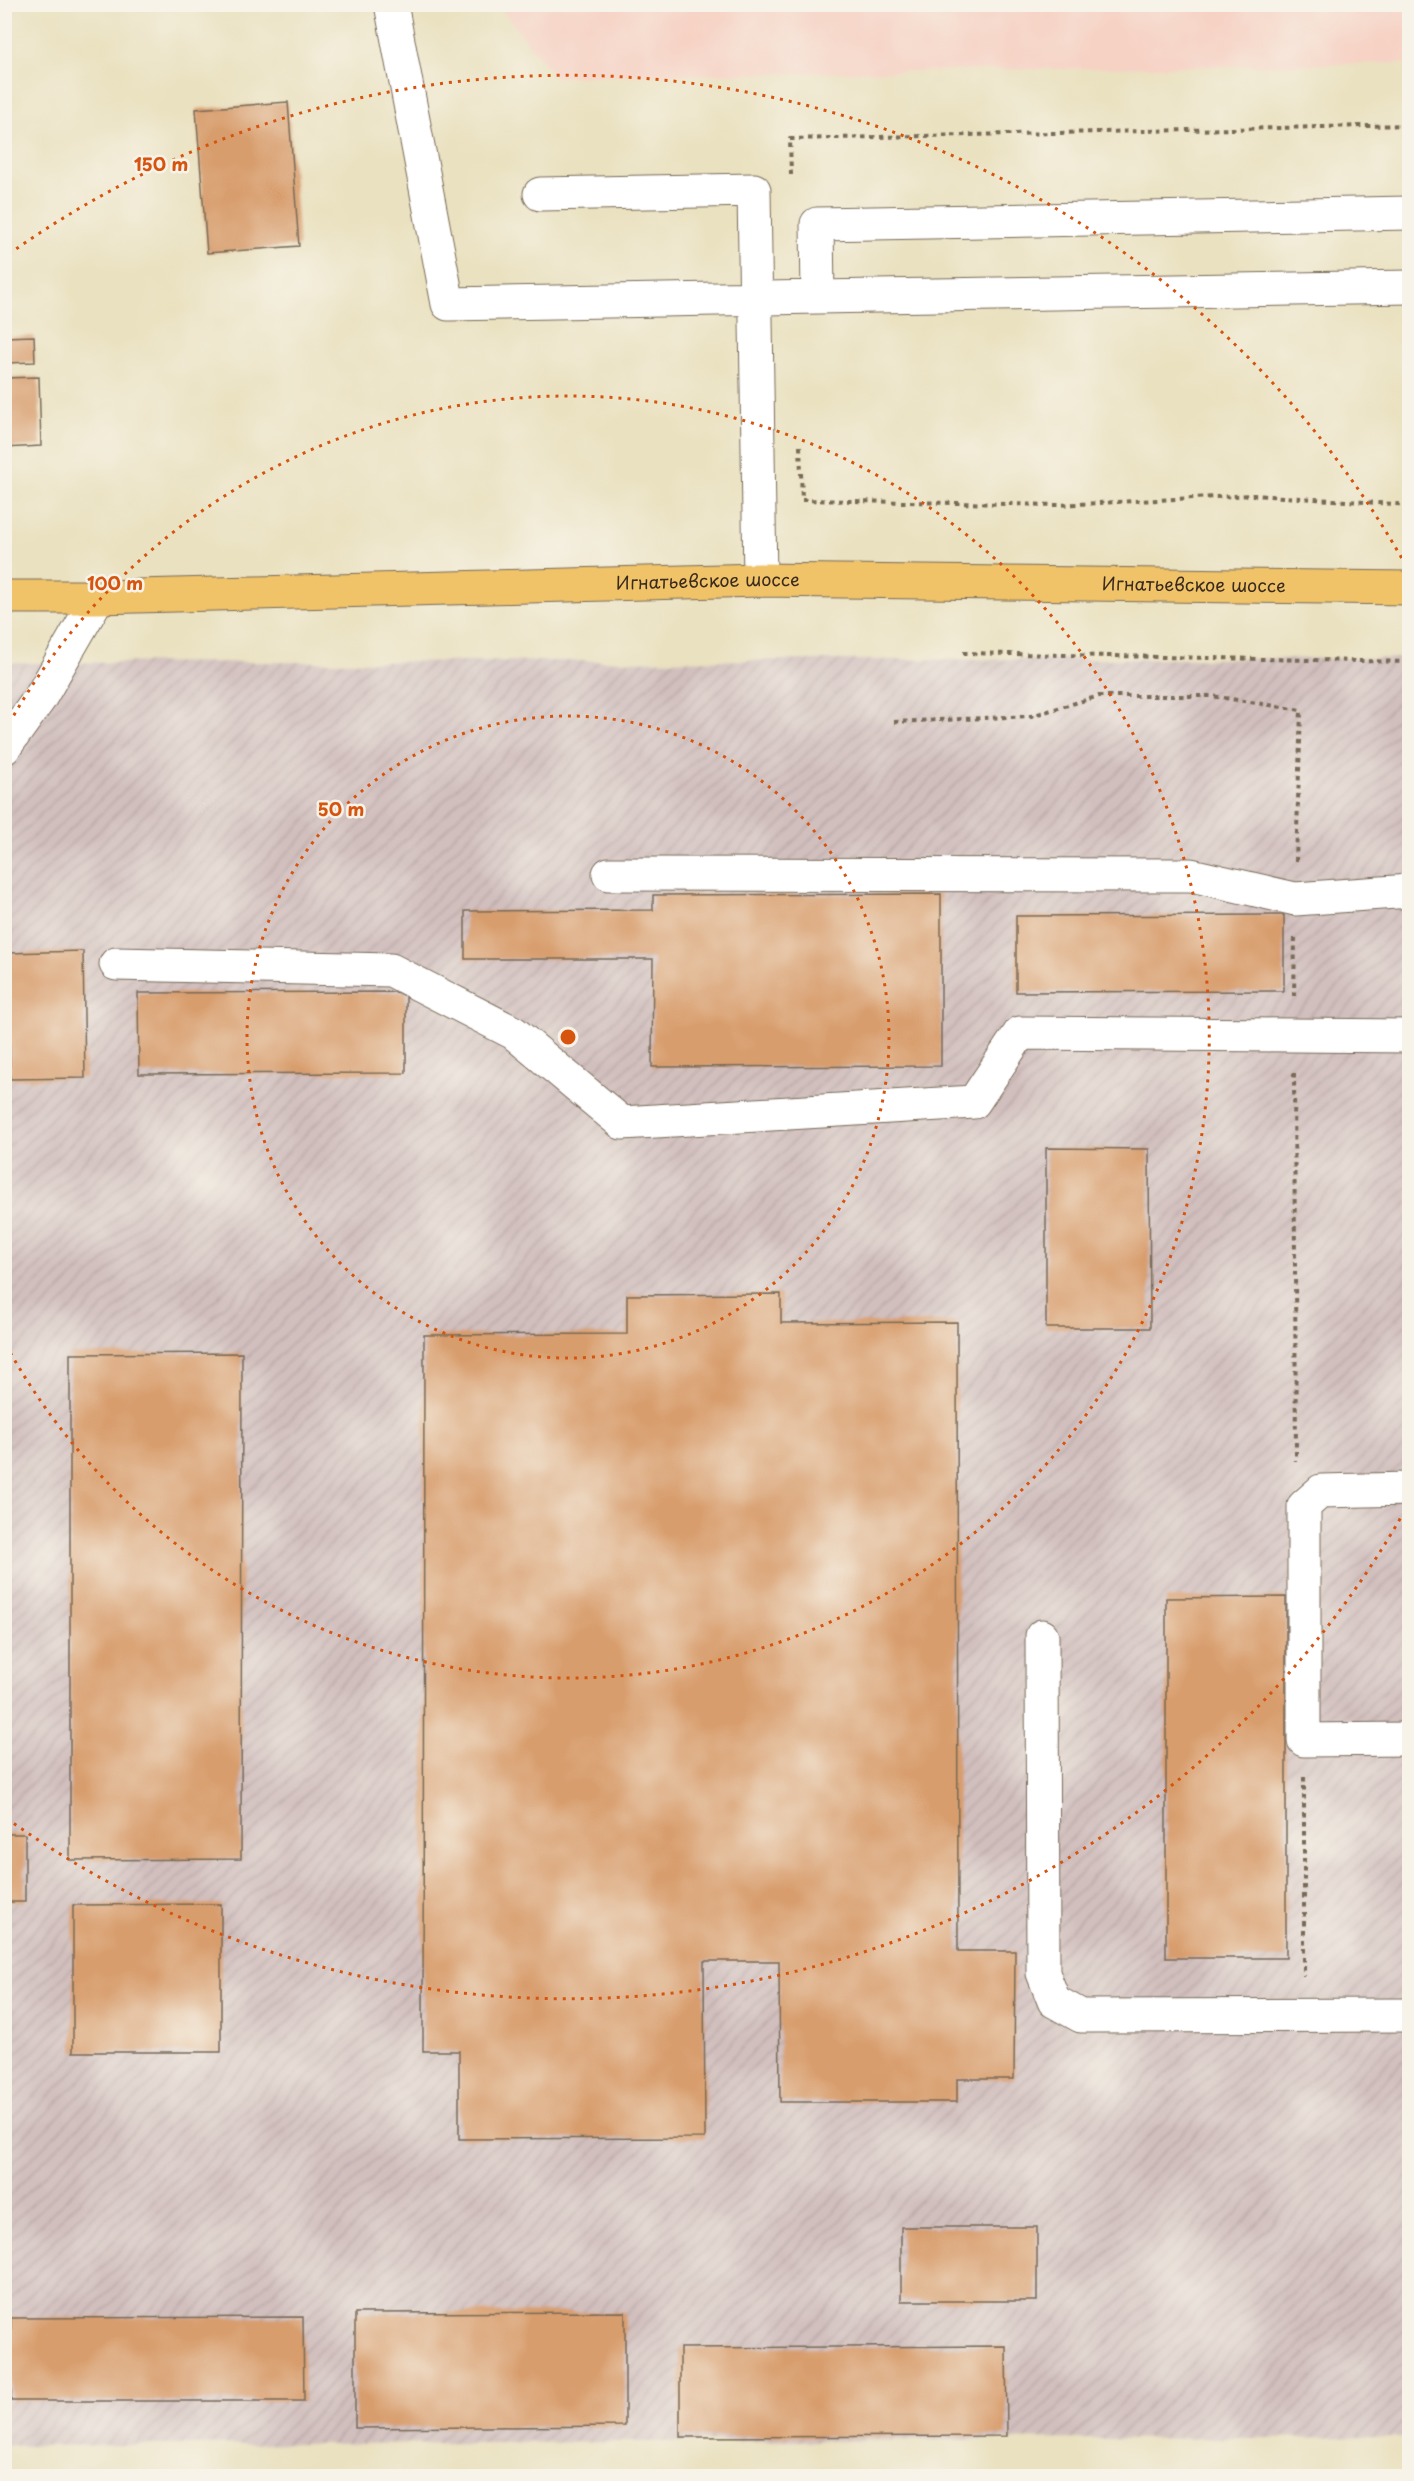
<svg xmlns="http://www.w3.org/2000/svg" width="1414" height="2481" font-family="'Playpen Sans',sans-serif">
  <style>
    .built { fill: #f6d2c4 }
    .industrial { fill: url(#industrial-furrows) }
    .building { fill: #d89d6d }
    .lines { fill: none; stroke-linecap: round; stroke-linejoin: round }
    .minor-casing { stroke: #786a57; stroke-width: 35 }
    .major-casing { stroke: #786a57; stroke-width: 35 }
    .path { stroke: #786a57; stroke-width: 4; stroke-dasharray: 4.5 4.5; stroke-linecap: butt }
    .minor { stroke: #fff; stroke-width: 33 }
    .major { stroke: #f0c369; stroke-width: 33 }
    .ring { fill: none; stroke: #d7540e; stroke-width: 3; stroke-dasharray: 3 6 }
    .labels { text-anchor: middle; stroke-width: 5; stroke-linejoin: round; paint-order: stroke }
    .street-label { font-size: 18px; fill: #3b2a1e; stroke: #f7f3e8 }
    .centre { fill: #d7540e; stroke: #f7f3e8; stroke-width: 3 }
    .ring-label { font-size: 18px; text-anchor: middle; font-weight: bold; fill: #d7540e; stroke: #f7f3e8; stroke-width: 5; stroke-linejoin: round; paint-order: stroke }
  </style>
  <defs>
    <pattern id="industrial-furrows" width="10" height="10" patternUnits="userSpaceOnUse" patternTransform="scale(1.5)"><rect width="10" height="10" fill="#d1bfbe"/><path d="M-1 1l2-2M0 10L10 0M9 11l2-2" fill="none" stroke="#b4a4a3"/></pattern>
  </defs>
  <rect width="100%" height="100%" fill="#f7f3e8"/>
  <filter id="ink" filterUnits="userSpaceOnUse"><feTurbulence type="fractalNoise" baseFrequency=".0167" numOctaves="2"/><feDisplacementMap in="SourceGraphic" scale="12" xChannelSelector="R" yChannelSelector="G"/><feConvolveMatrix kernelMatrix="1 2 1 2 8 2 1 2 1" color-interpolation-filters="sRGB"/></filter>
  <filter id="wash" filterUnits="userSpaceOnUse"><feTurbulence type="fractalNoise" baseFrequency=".008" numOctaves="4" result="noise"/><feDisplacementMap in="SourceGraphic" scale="24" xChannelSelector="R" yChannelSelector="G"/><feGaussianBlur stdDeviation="1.35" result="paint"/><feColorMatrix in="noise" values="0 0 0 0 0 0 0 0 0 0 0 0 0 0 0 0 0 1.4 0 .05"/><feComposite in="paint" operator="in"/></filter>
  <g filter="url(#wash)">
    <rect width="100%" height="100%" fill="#eae1c0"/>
    <path class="built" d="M498,5H1409V63L555,77Z"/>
    <path class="industrial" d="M1409,658V2437L5,2446L4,663Z"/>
    <g id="blocks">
      <path class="building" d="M288,102L299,246L207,253L196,109Z
        M34,336L35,362L4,363V337Z
        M39,377L41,446L4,448V378Z
        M941,894V1066L652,1067L653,959H465V911L653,910V895Z
        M1284,915V991L1016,992V916Z
        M83,951L85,1078L10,1079L8,953Z
        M406,992V1073L139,1074L138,993Z
        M1046,1148L1149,1149L1150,1328H1046Z
        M781,1294V1323L957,1322L958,1951H1015L1014,2079H957V2102H780L779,1961H704L705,2138L459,2139V2051H423L424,1335L627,1334V1295Z
        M242,1353L241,1859L70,1860V1354Z
        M1286,1597V1958H1166V1598Z
        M4,1834H25V1902H4Z
        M221,1904V2052H73V1905Z
        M901,2227H1037V2301H901Z
        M625,2312V2426L355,2428V2313Z
        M303,2317L304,2401H11V2318Z
        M1006,2346L1007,2436L680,2437V2348Z"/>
    </g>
  </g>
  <g filter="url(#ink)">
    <use href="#blocks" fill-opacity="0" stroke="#786a57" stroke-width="1.5"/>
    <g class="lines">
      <defs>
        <path id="minor" d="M391,4L448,304L818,297L817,224L1410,213
          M540,194L754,190L760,580
          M818,297L1410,287
          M4,748L40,698L98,597
          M609,874L1191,875L1295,899L1410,891
          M116,964L391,970L514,1033L622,1123L974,1102L1020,1033L1410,1036
          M1410,1489L1321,1491L1304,1506V1740L1410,1739
          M1042,1636L1043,1973L1054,2001L1081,2016L1410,2015"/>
        <g id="major">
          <path id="s1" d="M4,597H98L760,580L1410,588"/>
        </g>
      </defs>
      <use href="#minor" class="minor-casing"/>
      <use href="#major" class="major-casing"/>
      <path class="path" d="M791,175L790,139L1410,125
        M800,446L802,500
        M802,500L1059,505L1253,495L1410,505
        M963,653L1410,662
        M894,722L1031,716L1099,696H1212L1301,710L1296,861
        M1294,996L1295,938
        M1294,1073L1296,1461
        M1304,1777V1976"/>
      <use href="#minor" class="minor"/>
      <use href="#major" class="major"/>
    </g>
  </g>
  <g class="ring">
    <circle cx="568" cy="1037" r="321"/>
    <path d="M5 731A641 641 0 1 1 5 1343"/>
    <path d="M1409 1503A962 962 0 0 1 9 1820M9 254A962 962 0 0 1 1409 571"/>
  </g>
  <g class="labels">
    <g class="street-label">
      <text dy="6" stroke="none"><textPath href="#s1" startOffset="704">Игнатьевское шоссе</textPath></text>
      <text dy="6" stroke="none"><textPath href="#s1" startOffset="1190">Игнатьевское шоссе</textPath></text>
    </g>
  </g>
  <circle cx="568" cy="1037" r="9" class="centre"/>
  <g class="ring-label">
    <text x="161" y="171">150 m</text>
    <text x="115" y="590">100 m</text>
    <text x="341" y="816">50 m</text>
  </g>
  <rect width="1414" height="2481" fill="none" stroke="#f7f3e8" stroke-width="24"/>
</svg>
